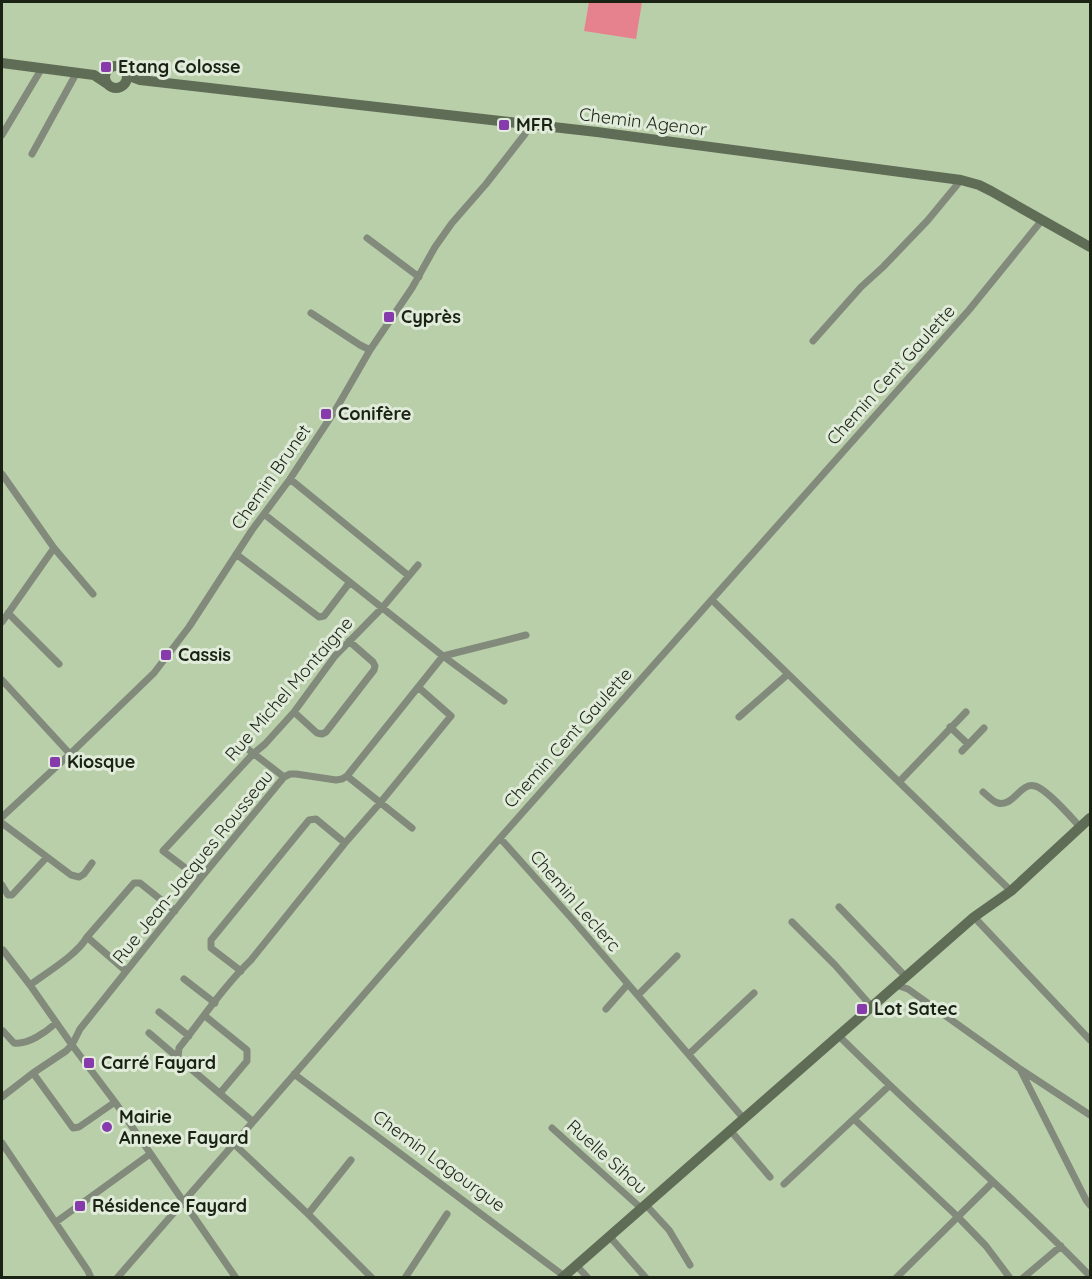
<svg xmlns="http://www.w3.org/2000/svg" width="1092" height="1279" font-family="Quicksand,sans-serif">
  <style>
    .green { fill: #e6818e }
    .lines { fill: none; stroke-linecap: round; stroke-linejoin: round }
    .street { stroke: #818a7b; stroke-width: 7 }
    .secondary { stroke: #5f6c56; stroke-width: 10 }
    .poi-dot { fill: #863aab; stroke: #e0ebd9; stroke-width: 2 }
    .labels { text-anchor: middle; stroke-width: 6; stroke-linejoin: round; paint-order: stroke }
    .poi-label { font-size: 18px; font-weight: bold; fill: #1a2214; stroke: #e0ebd9; text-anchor: start }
    .street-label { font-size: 18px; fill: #1a2214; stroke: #e0ebd9 }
  </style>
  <rect width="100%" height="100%" fill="#b9cfaa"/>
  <path class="green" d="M589,2H642L636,39L584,31Z"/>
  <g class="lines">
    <path class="street" d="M2,135L42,68
      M32,154L77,72
      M367,238L419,277
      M311,313L360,345L370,350
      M813,341L861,287L883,267L928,220L961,180
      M2,474L54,548L93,594
      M290,479L409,576
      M264,514L443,656L504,701
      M236,554L319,617L324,616L350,582
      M712,600L1011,891
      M8,613L59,664
      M2,622L54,548
      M2,680L70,754
      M294,712L317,733L322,734L326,732L374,670L375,666L373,662L349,641
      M739,717L788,674
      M950,727L968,744
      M240,743L284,777
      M962,751L984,728
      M347,776L412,828
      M899,782L966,712
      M983,792C987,795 993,802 998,803C1014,807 1020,782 1035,786C1047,789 1071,817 1080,827
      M2,817L70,754L154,673L189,627L252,530L290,479L336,409L370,350L412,288L435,247L452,223L486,184L525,134L528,129L529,124
      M2,823L71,875L79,877L84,874L92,863
      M500,838L573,920L744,1119
      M200,879L163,851L253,754L265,744L294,712L335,656L382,608L418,565
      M2,885L8,895H12L47,857
      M839,907L906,977
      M974,917L1090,1040
      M792,922L835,965L872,1007
      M3,950L30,985L72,1045L115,1102L236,1278
      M126,971L87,937L134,883H140L175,911
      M241,971L211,948V940L309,820L316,819L345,843
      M184,979L215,1003
      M30,985C46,973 78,954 87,937
      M896,985L908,989L1020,1069L1090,1115
      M638,995L677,956
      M606,1009L628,984
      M159,1012L189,1036
      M205,1016L247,1050V1061L220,1093
      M3,1031L14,1043C28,1045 46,1032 56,1023
      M149,1033L252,1121
      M839,1036C921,1118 1010,1193 1090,1276
      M689,1054L754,993
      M178,1057L179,1048C202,1019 224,986 251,960L345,843L380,803L451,716L418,687
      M1021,1071L1086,1200L1090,1205
      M33,1073L73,1128L79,1127L115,1102
      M294,1074C384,1142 474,1208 564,1276
      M2,1097L33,1073L66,1051L72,1045L80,1029L200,879L284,777L290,774H296L336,780L342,779L347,776L443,656L526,635
      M854,1119L958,1217L986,1246L1010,1278
      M552,1128L642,1209
      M730,1130L770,1177
      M2,1143L88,1271L91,1278
      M233,1143L308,1214L372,1278
      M784,1184L889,1086
      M646,1205L669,1230L690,1265
      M308,1214L351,1160
      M56,1222L150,1154
      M610,1237L646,1278
      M576,1265L588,1278
      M117,1278L500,838L969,310L1042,220
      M405,1278L447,1214
      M896,1278L993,1182
      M1023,1278L1061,1246"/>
    <path class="secondary" d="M2,63L94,75L106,83
      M105 77a11 11 0 1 1 22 0a11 11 0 1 1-22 0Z
      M127,75L140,80L597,132L961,180L979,185L991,191L1090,247
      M562,1278L974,917L1011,891L1090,818"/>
  </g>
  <g class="poi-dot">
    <rect x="100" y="61" width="12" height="12" rx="3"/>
    <rect x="498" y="119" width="12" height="12" rx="3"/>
    <rect x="383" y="311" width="12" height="12" rx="3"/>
    <rect x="320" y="408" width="12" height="12" rx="3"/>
    <rect x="160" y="649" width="12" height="12" rx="3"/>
    <rect x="49" y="756" width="12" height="12" rx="3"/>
    <rect x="856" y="1003" width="12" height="12" rx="3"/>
    <rect x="83" y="1057" width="12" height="12" rx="3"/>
    <circle cx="107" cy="1127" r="6"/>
    <rect x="74" y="1200" width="12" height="12" rx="3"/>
  </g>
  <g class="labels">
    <g class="poi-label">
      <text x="118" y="73">Etang Colosse</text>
      <text x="516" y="131">MFR</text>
      <text x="401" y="323">Cyprès</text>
      <text x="338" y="420">Conifère</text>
      <text x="178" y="661">Cassis</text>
      <text x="67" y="768">Kiosque</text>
      <text x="874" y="1015">Lot Satec</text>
      <text x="101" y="1069">Carré Fayard</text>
      <text x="119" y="1123">Mairie<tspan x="119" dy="21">Annexe Fayard</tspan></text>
      <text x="92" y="1212">Résidence Fayard</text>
    </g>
    <g class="street-label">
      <text transform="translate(643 122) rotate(7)" y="6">Chemin Agenor</text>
      <text transform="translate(891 375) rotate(-48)" y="6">Chemin Cent Gaulette</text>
      <text transform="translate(271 477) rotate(-55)" y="6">Chemin Brunet</text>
      <text transform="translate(289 689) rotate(-49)" y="6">Rue Michel Montaigne</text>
      <text transform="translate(568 738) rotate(-48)" y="6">Chemin Cent Gaulette</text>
      <text transform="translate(193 867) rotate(-51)" y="6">Rue Jean-Jacques Rousseau</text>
      <text transform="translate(575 901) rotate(49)" y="6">Chemin Leclerc</text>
      <text transform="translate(607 1157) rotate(42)" y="6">Ruelle Sihou</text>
      <text transform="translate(439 1161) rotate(36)" y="6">Chemin Lagourgue</text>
    </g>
  </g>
  <rect width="1092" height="1279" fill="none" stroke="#1a2214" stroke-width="6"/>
</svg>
